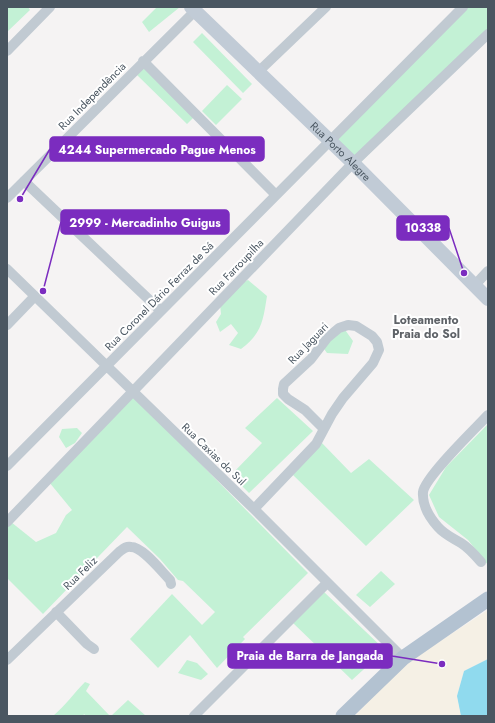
<svg xmlns="http://www.w3.org/2000/svg" width="495" height="723" font-family="Jost,sans-serif">
  <style>
    .green { fill: #c3f1d5 }
    .sand { fill: #f5f0e5 }
    .water { fill: #90daee }
    .lines { fill: none; stroke-linecap: round; stroke-linejoin: round }
    .street { stroke: #c1cad2; stroke-width: 10 }
    .secondary { stroke: #c1cbd6; stroke-width: 14 }
    .primary { stroke: #b3c2d1; stroke-width: 15 }
    .labels { text-anchor: middle; stroke-width: 4; stroke-linejoin: round; paint-order: stroke }
    .street-label { font-size: 11px; fill: #4a5661; stroke: #fff }
    .neighbourhood-label { font-size: 12px; font-weight: bold; fill: #5f6368; stroke: #fff }
    .leader { fill: none; stroke: #7b2cbf; stroke-width: 1.5 }
    .callout-dot { fill: #7b2cbf; stroke: #fff; stroke-width: 1.5 }
    .callout { fill: #7b2cbf; stroke: #7b2cbf; stroke-width: 1.5 }
    .callout-label { font-size: 12px; text-anchor: middle; font-weight: bold; fill: #fff }
  </style>
  <rect width="100%" height="100%" fill="#f5f3f3"/>
  <path class="green" d="M7,7H28L30,10L7,32Z
    M157,7H180L149,32L142,22Z
    M461,7H488V33L359,164L332,135Z
    M202,33L252,84L243,93L193,42Z
    M149,63L199,112L187,124L137,75Z
    M227,85L242,99L216,125L202,111Z
    M248,280L267,296C263,321 262,333 241,349L229,345L238,333L231,324L220,332L216,322L221,314L219,295Z
    M343,327L353,341L348,354L327,353L319,342L322,335Z
    M133,395L308,573L243,637L245,639L217,668L190,635L158,668L130,639L172,594L202,625L215,612L183,581L178,580L160,559L127,527L43,614L7,578V526L11,522L36,542L56,533L66,515L72,510L49,482Z
    M277,398L313,431L249,493L231,475L262,443L245,428Z
    M488,424V565L468,540L439,517L429,495L446,467Z
    M77,428L82,433L75,443L66,448L59,437L62,429Z
    M321,442L351,473L369,459L414,500L366,546L293,475Z
    M381,571L395,584L370,607L356,595Z
    M324,592L385,650L352,680L293,623Z
    M187,660L197,663L208,674L201,680L178,673Z
    M85,682L90,684L86,691L110,716H86L84,714L83,716H53C65,706 74,693 85,682Z
    M128,700L146,716H111Z"/>
  <path class="sand" d="M488,610V659L464,671L457,696L461,716H355L399,668Z"/>
  <path class="water" d="M488,659V716H461L457,696L464,671Z"/>
  <g class="lines">
    <path class="street" d="M7,51L50,7
      M143,61L276,195
      M258,72L326,7
      M24,181L161,311
      M7,198L195,11
      M7,269L254,509L403,658
      M474,286L488,271
      M7,325L35,296
      M7,466L463,7
      M254,509L316,444L332,414L343,398L373,363L379,350L377,342L372,336L356,326L348,325L339,328L327,338L311,359L284,384L283,389V394L288,399L305,410L324,429
      M7,522L353,163L488,34
      M481,562C475,555 469,548 461,543C453,538 445,535 438,527C430,518 422,505 423,492C425,477 476,428 488,415
      M56,612L87,644L94,649
      M7,660L119,552C123,549 126,546 131,547C143,547 161,571 170,580L171,584
      M194,716L327,583"/>
    <path class="secondary" id="s1" d="M191,7L353,163L488,299"/>
    <path class="primary" d="M343,716L403,658L488,599"/>
  </g>
  <g class="labels">
    <g class="street-label">
      <text transform="translate(92 96) rotate(-45)" y="4">Rua Independência</text>
      <text dy="4" stroke="none"><textPath href="#s1" startOffset="208">Rua Porto Alegre</textPath></text>
      <text transform="translate(236 267) rotate(-46)" y="4">Rua Farroupilha</text>
      <text transform="translate(159 296) rotate(-45)" y="4">Rua Coronel Dário Ferraz de Sá</text>
      <text transform="translate(308 343) rotate(-46)" y="4">Rua Jaguari</text>
      <text transform="translate(214 454) rotate(44)" y="4">Rua Caxias do Sul</text>
      <text transform="translate(80 573) rotate(-44)" y="4">Rua Feliz</text>
    </g>
    <g class="neighbourhood-label">
      <text x="426" y="324">Loteamento<tspan x="426" dy="14">Praia do Sol</tspan></text>
    </g>
  </g>
  <path class="leader" d="M20 199L50 149M43 291L61 222M464 273L449 228M442 664L392 656"/>
  <g class="callout-dot">
    <circle cx="20" cy="199" r="4"/>
    <circle cx="43" cy="291" r="4"/>
    <circle cx="464" cy="273" r="4"/>
    <circle cx="442" cy="664" r="4"/>
  </g>
  <g class="callout">
    <rect x="50" y="137" width="214" height="24" rx="4"/>
    <rect x="61" y="210" width="168" height="24" rx="4"/>
    <rect x="397" y="216" width="52" height="24" rx="4"/>
    <rect x="228" y="644" width="164" height="24" rx="4"/>
  </g>
  <g class="callout-label">
    <text x="157" y="154">4244 Supermercado Pague Menos</text>
    <text x="145" y="227">2999 - Mercadinho Guigus</text>
    <text x="423" y="232">10338</text>
    <text x="310" y="660">Praia de Barra de Jangada</text>
  </g>
  <rect width="495" height="723" fill="none" stroke="#4a5661" stroke-width="16"/>
</svg>
